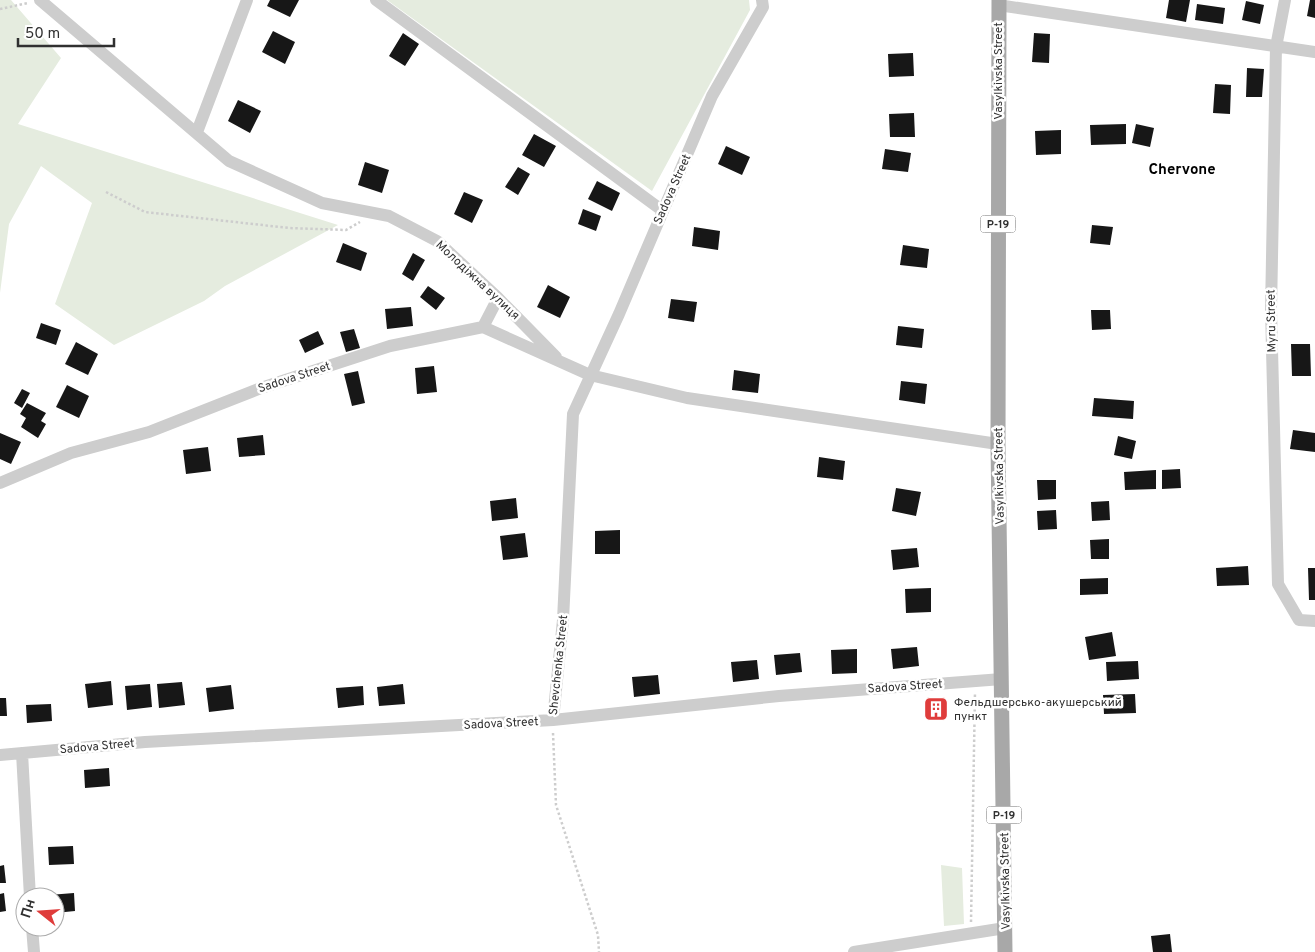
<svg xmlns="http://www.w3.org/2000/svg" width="1315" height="952" font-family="Overpass,sans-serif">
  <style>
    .green { fill: #e5ecdf }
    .building { fill: #171717 }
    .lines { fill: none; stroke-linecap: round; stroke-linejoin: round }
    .path { stroke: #cdcdcd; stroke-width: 2.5; stroke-dasharray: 2.5 2.5; stroke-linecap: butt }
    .minor { stroke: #cdcdcd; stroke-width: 12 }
    .major { stroke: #a8a8a8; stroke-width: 15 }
    .labels { text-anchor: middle; stroke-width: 5; stroke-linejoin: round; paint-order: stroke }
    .shield { fill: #fff; stroke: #6e6e6e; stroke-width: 1 }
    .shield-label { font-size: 11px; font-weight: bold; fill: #303030 }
    .street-label { font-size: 12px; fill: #303030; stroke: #fff }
    .poi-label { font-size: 12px; fill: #303030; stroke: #fff; text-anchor: start }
    .quarter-label { font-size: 15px; font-weight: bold; fill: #000; stroke: #fff }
  </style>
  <rect width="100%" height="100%" fill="#fff"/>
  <path class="green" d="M0,0H11L61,58L18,124L338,225L225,286L204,301L114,345L55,304L92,203L41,166L9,224L0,293Z
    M387,0H749L750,10L652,191Z
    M941,865L962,868L964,924L944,926Z"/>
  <path class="building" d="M270,0H299L290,17L267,6Z
    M1169,0H1190L1186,22L1166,18Z
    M1310,0H1315V18L1307,16Z
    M1246,1L1264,5L1260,24L1242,20Z
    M1197,4L1225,8L1223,24L1195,20Z
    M273,31L295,42L285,64L262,52Z
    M403,33L419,44L405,66L389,56Z
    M1034,33L1050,34L1049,63L1032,62Z
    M913,53L914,76L889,77L888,54Z
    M1247,68L1264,69L1262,97H1246Z
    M1215,84L1231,85L1230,114L1213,113Z
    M238,100L261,111L250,133L228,121Z
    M914,113L915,137H890L889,114Z
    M1126,124V144L1091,145L1090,125Z
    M1136,124L1154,128L1150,147L1132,143Z
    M1061,130V154L1036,155L1035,131Z
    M534,134L556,146L544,167L522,155Z
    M726,146L750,157L742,175L718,164Z
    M885,149L911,153L908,172L882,169Z
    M365,162L389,170L382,193L358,185Z
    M518,167L530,174L518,195L505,187Z
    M597,181L620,193L612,211L588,199Z
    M464,192L483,200L472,223L454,214Z
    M583,209L601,216L596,231L578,224Z
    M1092,225L1113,227L1110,245L1090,243Z
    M694,227L720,231L718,250L692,246Z
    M343,243L367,253L361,271L336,262Z
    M903,245L929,249L927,268L900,265Z
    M413,253L425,260L413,281L402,274Z
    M548,285L570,297L560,318L537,307Z
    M428,286L445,298L436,310L420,297Z
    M671,299L697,302L694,322L668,318Z
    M411,307L413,326L387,329L385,309Z
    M1091,310H1110L1111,329L1092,330Z
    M41,323L61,330L56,345L36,338Z
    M898,326L924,329L922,348L896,345Z
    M354,329L360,348L346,352L340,332Z
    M318,331L324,344L305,353L299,340Z
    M76,342L98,354L88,375L65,364Z
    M1291,344H1310L1311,376H1292Z
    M434,366L437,392L417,394L415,368Z
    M734,370L760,374L758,393L732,390Z
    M358,371L365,403L352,406L344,374Z
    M901,381L927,384L925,404L899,400Z
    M67,385L89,396L79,418L56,407Z
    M22,389L30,393L22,408L14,403Z
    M1094,398L1134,401L1133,419L1092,416Z
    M27,403L46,413L41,421L46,424L38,438L21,427L26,418L20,414Z
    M1293,430L1315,433V452L1290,449Z
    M0,433L21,442L11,464L0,459Z
    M263,435L265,455L239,457L237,438Z
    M1118,436L1136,441L1132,459L1114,455Z
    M208,447L211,471L186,474L183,450Z
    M819,457L845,461L843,480L817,477Z
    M1180,469L1181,488L1162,489V470Z
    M1156,470V489L1125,490L1124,472Z
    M1037,480H1056V499L1038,500Z
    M896,488L921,492L916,516L892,511Z
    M516,498L518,518L492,521L490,501Z
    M1109,501L1110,520L1092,521L1091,502Z
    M1056,510L1057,529L1038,530L1037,511Z
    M620,530V554H595V531Z
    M525,533L528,557L503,560L500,536Z
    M1109,539V559H1091L1090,540Z
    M917,548L919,567L893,570L891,550Z
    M1248,566L1249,585L1217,586L1216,568Z
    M1308,568H1315V600H1309Z
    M1108,578V594L1080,595V579Z
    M931,588V612L906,613L905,589Z
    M1112,632L1116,656L1089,660L1085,637Z
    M917,647L919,666L893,669L891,649Z
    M857,649V673L832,674L831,650Z
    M800,653L802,672L776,675L774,655Z
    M757,660L759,679L733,682L731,662Z
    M1138,661L1139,679L1107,681L1106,662Z
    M658,675L660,694L634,697L632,677Z
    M111,681L113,705L88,708L85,684Z
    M182,682L185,705L159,708L157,684Z
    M150,684L152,707L127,710L125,686Z
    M403,684L405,704L379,706L377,687Z
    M231,685L234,709L209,712L206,688Z
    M363,686L364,705L338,708L336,688Z
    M1135,694L1136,713L1104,714L1103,695Z
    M0,698H6L7,716H0Z
    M930,698H943V719H929Z
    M51,704L52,721L27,723L26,705Z
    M109,768L110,786L85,788L84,770Z
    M73,846L74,864L49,865L48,847Z
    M4,865L6,883H0V866Z
    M4,893L6,911L0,912V894Z
    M74,893L75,911L55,913V897H49V895Z
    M1170,934L1172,952H1153L1151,936Z"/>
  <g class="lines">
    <path class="path" d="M0,9L28,3
      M106,192L145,212L289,228L346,230L360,222
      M553,733L556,805L598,935L599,952
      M971,922L975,692"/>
    <path class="minor" d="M40,0L229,161L322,203L389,216L437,241L498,298L556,357
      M376,0L663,211
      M1285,0L1276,47L1271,310L1278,584L1299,620L1315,621
      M998,5L1315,52
      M197,132L247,0
      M483,327L498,298
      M0,483L71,453L149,432L261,388L390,346L483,327L590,375L687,398L998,444
      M553,720L563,620L573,414L619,314L712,96L763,7L762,0
      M22,753L30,897
      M0,755L145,742L553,720L779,696L1002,679
      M32,927L34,952
      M854,952L1005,928"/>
    <path class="major" d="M999,0L998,444L1005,952"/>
  </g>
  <defs>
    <symbol id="building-square" viewBox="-11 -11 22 22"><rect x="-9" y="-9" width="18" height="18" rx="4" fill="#df3c3b" stroke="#fff"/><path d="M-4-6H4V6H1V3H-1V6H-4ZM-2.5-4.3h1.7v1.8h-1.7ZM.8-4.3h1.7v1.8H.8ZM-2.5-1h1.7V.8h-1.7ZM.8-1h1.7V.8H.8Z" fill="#fff"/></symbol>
  </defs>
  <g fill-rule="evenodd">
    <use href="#building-square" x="922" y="695" width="28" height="28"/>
  </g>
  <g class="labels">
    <g class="shield">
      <rect x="980.5" y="215.5" width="35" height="17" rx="4"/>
      <rect x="986.5" y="806.5" width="35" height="17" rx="4"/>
    </g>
    <g class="shield-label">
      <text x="998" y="228">Р-19</text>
      <text x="1004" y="819">Р-19</text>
    </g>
    <g class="street-label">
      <text transform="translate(998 71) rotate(-90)" y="4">Vasylkivska Street</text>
      <text transform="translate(672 189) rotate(-66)" y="4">Sadova Street</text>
      <text transform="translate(478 280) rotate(43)" y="4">Молодіжна вулиця</text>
      <text transform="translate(1271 321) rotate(-91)" y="4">Myru Street</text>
      <text transform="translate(294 377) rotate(-18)" y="4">Sadova Street</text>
      <text transform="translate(999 476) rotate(-91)" y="4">Vasylkivska Street</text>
      <text transform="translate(558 665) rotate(-84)" y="4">Shevchenka Street</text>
      <text transform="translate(905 686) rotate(-4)" y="4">Sadova Street</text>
      <text transform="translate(501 723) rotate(-3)" y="4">Sadova Street</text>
      <text transform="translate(97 746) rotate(-5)" y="4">Sadova Street</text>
      <text transform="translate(1005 881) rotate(-91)" y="4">Vasylkivska Street</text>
    </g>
    <g class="poi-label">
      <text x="954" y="706">Фельдшерсько-акушерський<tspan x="954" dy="14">пункт</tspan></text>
    </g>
    <g class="quarter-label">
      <text x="1182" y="174">Chervone</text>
    </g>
  </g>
  <g transform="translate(40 912) rotate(287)"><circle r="24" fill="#ffffff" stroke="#acacac"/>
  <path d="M0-4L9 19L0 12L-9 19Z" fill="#df3c3b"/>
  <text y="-8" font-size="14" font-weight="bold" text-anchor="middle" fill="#303030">Пн</text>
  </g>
  <path d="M18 38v8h96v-8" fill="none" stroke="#303030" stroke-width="2.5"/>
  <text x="25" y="38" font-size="15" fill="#303030" stroke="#ffffff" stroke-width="4" paint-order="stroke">50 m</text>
</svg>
